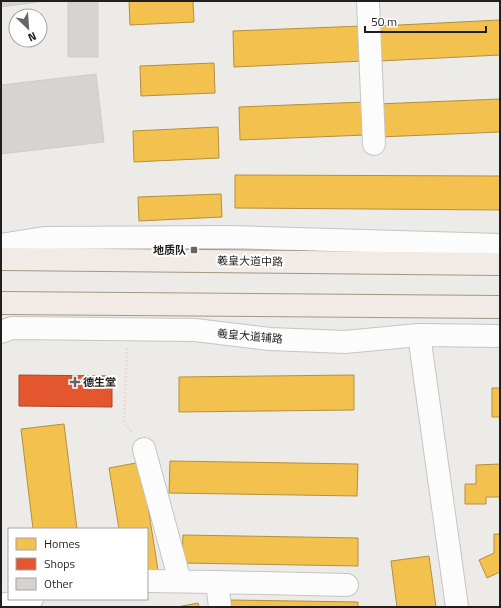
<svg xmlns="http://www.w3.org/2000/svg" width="501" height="608" font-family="'Titillium Web','Noto Sans SC',sans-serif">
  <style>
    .homes { fill: #f2c14e; stroke: #b39040 }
    .shops { fill: #e4572e; stroke: #a9462a }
    .building { fill: #d6d3d0; stroke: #d1ccc9 }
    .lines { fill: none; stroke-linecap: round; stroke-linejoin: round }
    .minor-casing { stroke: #c6c5c4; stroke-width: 24 }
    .major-casing { stroke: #a49684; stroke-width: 24 }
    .path { stroke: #ebd9d9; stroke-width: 2.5; stroke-dasharray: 2 2; stroke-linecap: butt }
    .minor { stroke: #fcfcfc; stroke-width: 22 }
    .major { stroke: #f1eae5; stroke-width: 22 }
    .poi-dot { fill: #676665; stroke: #fff; stroke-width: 1.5 }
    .labels { text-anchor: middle; stroke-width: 4; stroke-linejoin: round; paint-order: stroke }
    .poi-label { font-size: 11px; font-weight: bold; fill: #1f1f1f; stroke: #fff; text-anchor: end }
    .street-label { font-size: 11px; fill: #1f1f1f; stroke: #fff }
  </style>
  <rect width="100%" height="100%" fill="#edebe8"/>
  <path class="homes" d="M129,1H193L194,22L130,25Z
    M500,20V55L380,61L379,26Z
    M362,26L363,61L234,67L233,31Z
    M214,63L215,93L141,96L140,66Z
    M500,99V132L379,137L377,104Z
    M365,102L366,135L240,140L239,107Z
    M218,127L219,158L134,162L133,131Z
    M235,175L500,176V210L235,208Z
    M221,194L222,217L139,221L138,197Z
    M354,375V410L179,412V377Z
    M492,388H500V417H492Z
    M64,424L77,529H33L21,429Z
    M170,461L358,464L357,496L169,493Z
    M141,462L158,570L147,572V529H119L109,468Z
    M500,464V497H486V504H465V484H476V465Z
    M494,534H500V572L487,578L479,560L494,553Z
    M183,535L358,538V566L182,563Z
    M429,556L436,607H397L391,561Z
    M231,600L358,602V607H231Z
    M198,603L199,607H177Z"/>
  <path class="shops" d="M19,375L112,376V407L19,406Z"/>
  <path class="building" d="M1,1H46L1,7Z
    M68,1H98V57H68Z
    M96,74L104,142L1,154V85Z"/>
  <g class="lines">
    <defs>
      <path id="minor" d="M368,1L374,144
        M1,245L44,238L230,237L500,245
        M1,332L12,328L195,330L270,339L345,342L419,335L500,336
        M419,335L457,607
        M144,449L180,581
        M147,581L217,582L220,607
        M217,582L347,585
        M1,605L32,599"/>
      <path id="major" d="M1,259L500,264
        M1,303L500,307"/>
    </defs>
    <use href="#minor" class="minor-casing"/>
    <use href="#major" class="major-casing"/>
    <path class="path" d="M127,348L124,422L133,434"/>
    <use href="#minor" class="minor"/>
    <use href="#major" class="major"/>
  </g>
  <g class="poi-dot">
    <rect x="190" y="246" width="8" height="8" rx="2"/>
    <path d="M73 376h4v4h4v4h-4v4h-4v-4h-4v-4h4z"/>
  </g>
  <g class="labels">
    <g class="poi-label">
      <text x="186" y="254">地质队</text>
      <text x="83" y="386" text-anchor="start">德生堂</text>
    </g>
    <g class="street-label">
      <text transform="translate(250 261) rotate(1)" y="4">羲皇大道中路</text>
      <text transform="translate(250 336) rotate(5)" y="4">羲皇大道辅路</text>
    </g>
  </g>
  <rect width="501" height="608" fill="none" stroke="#1f1f1f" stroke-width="4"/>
  <rect x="8" y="528" width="140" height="72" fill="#ffffff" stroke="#a5a5a5"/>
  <rect x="16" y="538" width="20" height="12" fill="#f2c14e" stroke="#a5a5a5"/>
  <text x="44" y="548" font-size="12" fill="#1f1f1f">Homes</text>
  <rect x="16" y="558" width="20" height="12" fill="#e4572e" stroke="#a5a5a5"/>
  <text x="44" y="568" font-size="12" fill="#1f1f1f">Shops</text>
  <rect x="16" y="578" width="20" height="12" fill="#d6d3d0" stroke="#a5a5a5"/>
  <text x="44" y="588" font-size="12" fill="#1f1f1f">Other</text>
  <g transform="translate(28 28) rotate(155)"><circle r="19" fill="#ffffff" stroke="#a5a5a5"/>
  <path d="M0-3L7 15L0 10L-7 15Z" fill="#676665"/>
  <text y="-6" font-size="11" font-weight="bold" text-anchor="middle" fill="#1f1f1f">N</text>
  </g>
  <path d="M365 26v6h121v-6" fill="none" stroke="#1f1f1f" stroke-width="2"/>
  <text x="371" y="26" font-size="12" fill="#1f1f1f" stroke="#ffffff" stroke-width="3" paint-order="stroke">50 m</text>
</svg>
